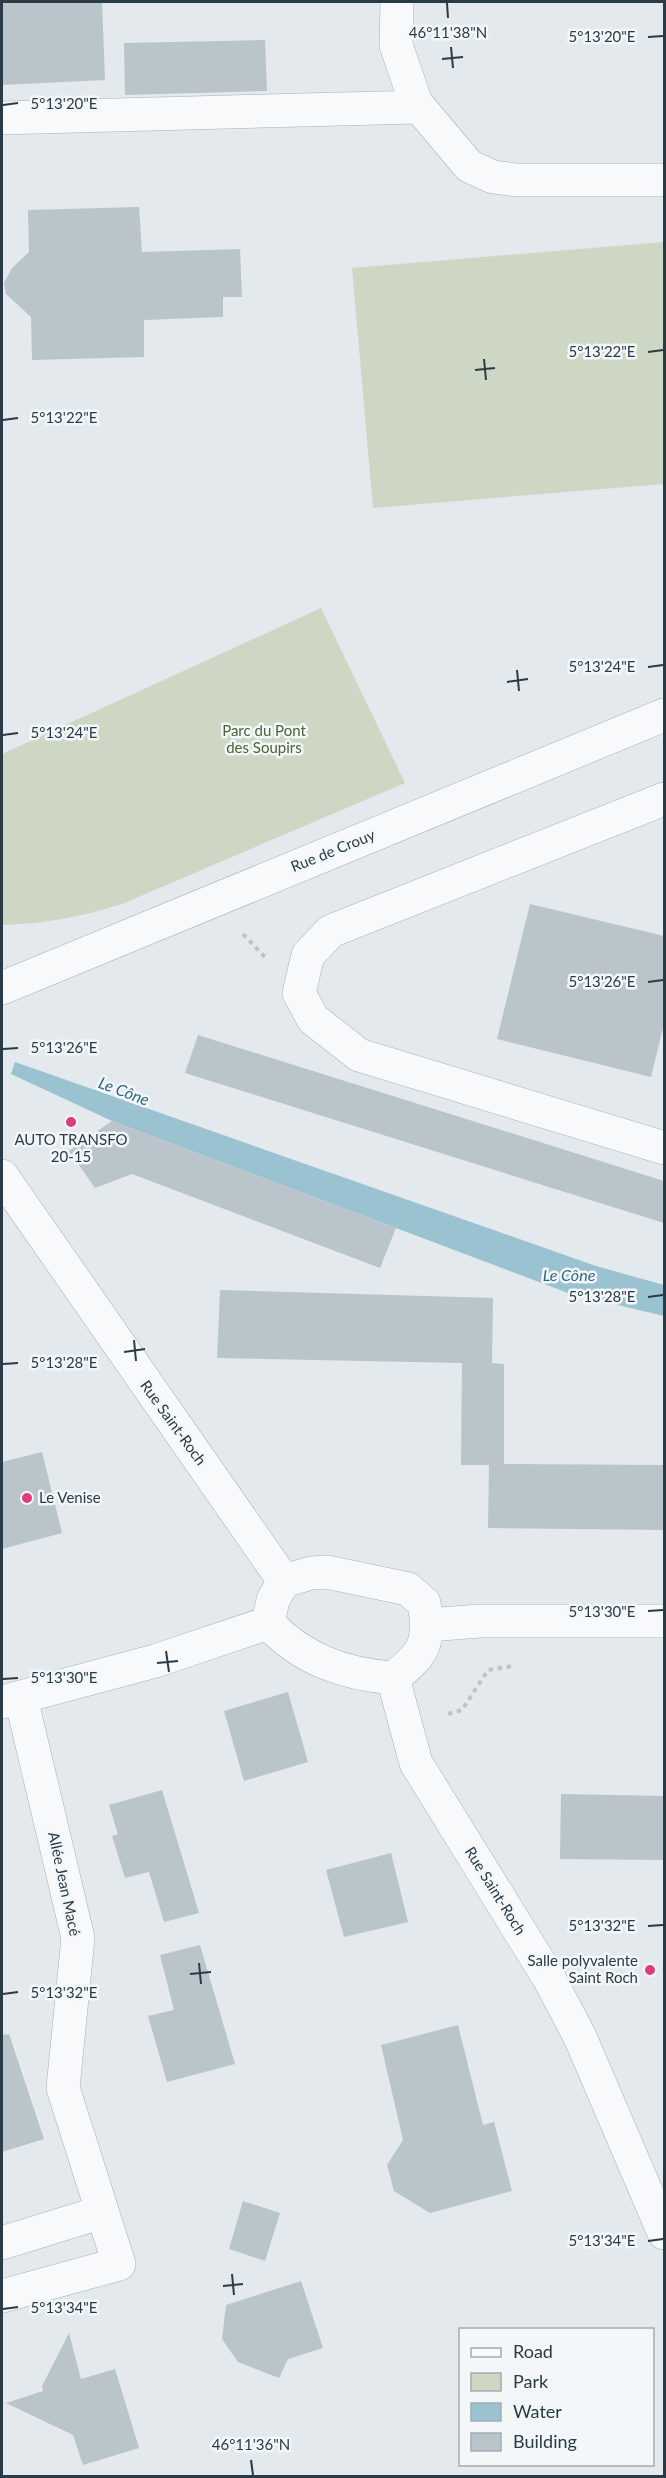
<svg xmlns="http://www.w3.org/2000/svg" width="666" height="2478" font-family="Lato,sans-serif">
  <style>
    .green { fill: #ced7c4 }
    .water { fill: #9bc2d0 }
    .building { fill: #bac4cb }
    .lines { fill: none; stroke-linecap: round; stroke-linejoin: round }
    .minor-casing { stroke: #a7b1b8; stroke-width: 34 }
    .path { stroke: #bdc4c8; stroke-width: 4; stroke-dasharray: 4.5 4.5; stroke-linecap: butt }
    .minor { stroke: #f7f9fa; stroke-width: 33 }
    .ticks { fill: none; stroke: #293b47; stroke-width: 2 }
    .poi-dot { fill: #dd3d7d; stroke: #f4f7f9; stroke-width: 2 }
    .labels { text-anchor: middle; stroke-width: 5; stroke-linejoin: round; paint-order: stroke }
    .park-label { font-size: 15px; fill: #496435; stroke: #f4f7f9 }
    .street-label { font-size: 15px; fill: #293b47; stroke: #f4f7f9 }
    .poi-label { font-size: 15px; fill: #293b47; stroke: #f4f7f9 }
    .water-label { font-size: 16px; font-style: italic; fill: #2e6780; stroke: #f4f7f9 }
    .ticks-label { font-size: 15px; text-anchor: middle; fill: #293b47; stroke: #f4f7f9; stroke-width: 5; stroke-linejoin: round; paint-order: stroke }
  </style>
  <rect width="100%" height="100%" fill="#e3e9ed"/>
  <path class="green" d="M664,242V484L373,508L352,268Z
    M321,608L405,783L122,904C81,917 44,924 2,925V754Z"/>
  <path class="water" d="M15,1062L596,1266L664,1285V1316L568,1293L112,1121L11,1074Z"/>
  <path class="building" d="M2,2H102L105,80L2,85Z
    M265,40L267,91L125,95L124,43Z
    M139,207L142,252L240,249L242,297H223V317L144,320V357L32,360L31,317L6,294L4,283L12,268L29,252L28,210Z
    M530,904L664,936V1024L651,1077L497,1039Z
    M198,1035L664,1181V1223L185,1073Z
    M112,1121L396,1228L380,1268L132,1174L95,1188L69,1151Z
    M220,1290L493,1298L492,1363L504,1364V1464L664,1465V1530L488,1528L489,1465H461L462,1363L217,1358Z
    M42,1452L62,1533L2,1549V1462Z
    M288,1692L308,1762L244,1781L224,1711Z
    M162,1790L199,1913L164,1922L149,1872L125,1878L112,1836L118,1834L109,1805Z
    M561,1794L664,1796V1860L560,1859Z
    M391,1853L408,1922L344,1937L326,1870Z
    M200,1945L235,2064L167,2082L148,2016L174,2010L160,1955Z
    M458,2025L483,2125L494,2122L512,2191L430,2213L394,2191L387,2165L403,2140L381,2045Z
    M9,2034L44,2139L2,2152V2035Z
    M243,2201L280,2213L265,2261L229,2249Z
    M301,2281L323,2348L288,2359L279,2378L238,2362L222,2339L226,2305Z
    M69,2333L81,2379L115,2369L139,2448L83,2465L73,2435L6,2403L43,2391L42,2386Z"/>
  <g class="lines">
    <defs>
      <path id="minor" d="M397,2L396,45L416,103L469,166L493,177L517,180H664
        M2,118L418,107
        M664,799L331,931L308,955L299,993L313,1019L359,1055L664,1148
        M2,988L664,715
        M2,1176L284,1581
        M327,1572L408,1589L424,1603C431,1643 424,1654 393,1678C344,1674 303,1660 268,1623L273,1600L284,1581L311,1573Z
        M428,1625L480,1621H664
        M393,1678L416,1763L550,1980L580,2037L664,2233
        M2,1702L155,1661L268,1623
        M2,2243L102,2212
        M2,2296L119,2264L63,2088L78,1938L21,1698"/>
    </defs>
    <use href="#minor" class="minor-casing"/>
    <path class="path" d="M243,934L265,957
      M448,1714L462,1710L488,1670L513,1666"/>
    <use href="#minor" class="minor"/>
  </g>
  <path class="ticks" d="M447,3L448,18M648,37L663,36M451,47L453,68M442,59L463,57M3,105L18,103M648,352L663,350M484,359L486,380M475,370L495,368M3,420L18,418M648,667L663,665M517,670L519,691M507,682L528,679M3,735L18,733M648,982L663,980M3,1049L18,1048M648,1297L663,1295M134,1340L136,1361M124,1352L145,1349M3,1364L18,1363M648,1611L663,1610M166,1651L169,1672M157,1663L178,1661M3,1679L18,1678M648,1926L663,1925M199,1963L201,1984M190,1974L211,1972M3,1994L18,1992M648,2241L663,2239M232,2274L234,2295M223,2286L243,2284M3,2309L18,2307M251,2460L253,2475"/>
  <g class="poi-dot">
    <circle cx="71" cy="1122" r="6"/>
    <circle cx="27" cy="1498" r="6"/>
    <circle cx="650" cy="1970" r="6"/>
  </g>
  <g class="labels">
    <g class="park-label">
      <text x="264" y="736">Parc du Pont<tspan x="264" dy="17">des Soupirs</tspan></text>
    </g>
    <g class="street-label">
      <text transform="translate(333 851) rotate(-22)" y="5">Rue de Crouy</text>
      <text transform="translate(173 1423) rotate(54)" y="5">Rue Saint-Roch</text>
      <text transform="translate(64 1884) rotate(78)" y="5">Allée Jean Macé</text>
      <text transform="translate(495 1891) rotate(58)" y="5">Rue Saint-Roch</text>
    </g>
    <g class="poi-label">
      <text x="71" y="1145">AUTO TRANSFO<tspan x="71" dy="17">20-15</tspan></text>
      <text x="39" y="1503" text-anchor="start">Le Venise</text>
      <text x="638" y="1966" text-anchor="end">Salle polyvalente<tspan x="638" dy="17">Saint Roch</tspan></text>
    </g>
    <g class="water-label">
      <text transform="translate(124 1091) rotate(21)" y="6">Le Cône</text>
      <text x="569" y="1281">Le Cône</text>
    </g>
  </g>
  <g class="ticks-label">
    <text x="448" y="38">46°11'38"N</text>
    <text x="602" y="42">5°13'20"E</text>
    <text x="64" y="109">5°13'20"E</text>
    <text x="602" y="357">5°13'22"E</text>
    <text x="64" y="423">5°13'22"E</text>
    <text x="602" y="672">5°13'24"E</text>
    <text x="64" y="738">5°13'24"E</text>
    <text x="602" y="987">5°13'26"E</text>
    <text x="64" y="1053">5°13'26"E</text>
    <text x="602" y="1302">5°13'28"E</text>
    <text x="64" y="1368">5°13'28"E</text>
    <text x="602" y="1617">5°13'30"E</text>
    <text x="64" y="1683">5°13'30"E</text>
    <text x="602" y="1931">5°13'32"E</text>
    <text x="64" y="1998">5°13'32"E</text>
    <text x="602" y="2246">5°13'34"E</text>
    <text x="64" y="2313">5°13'34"E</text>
    <text x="251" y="2450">46°11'36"N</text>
  </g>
  <rect width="666" height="2478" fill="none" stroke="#293b47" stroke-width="6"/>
  <rect x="459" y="2328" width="195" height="138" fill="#f4f7f9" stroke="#a3acb2" stroke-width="1.5"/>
  <rect x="471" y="2348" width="30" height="9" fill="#f7f9fa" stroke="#a3acb2" stroke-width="1.5"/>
  <text x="513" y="2358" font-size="18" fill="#293b47">Road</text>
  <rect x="471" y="2373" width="30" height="18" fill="#ced7c4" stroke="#a3acb2" stroke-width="1.5"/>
  <text x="513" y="2388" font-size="18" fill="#293b47">Park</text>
  <rect x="471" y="2403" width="30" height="18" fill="#9bc2d0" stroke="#a3acb2" stroke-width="1.5"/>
  <text x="513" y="2418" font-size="18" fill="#293b47">Water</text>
  <rect x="471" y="2433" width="30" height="18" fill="#bac4cb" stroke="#a3acb2" stroke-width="1.5"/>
  <text x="513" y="2448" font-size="18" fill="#293b47">Building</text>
</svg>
